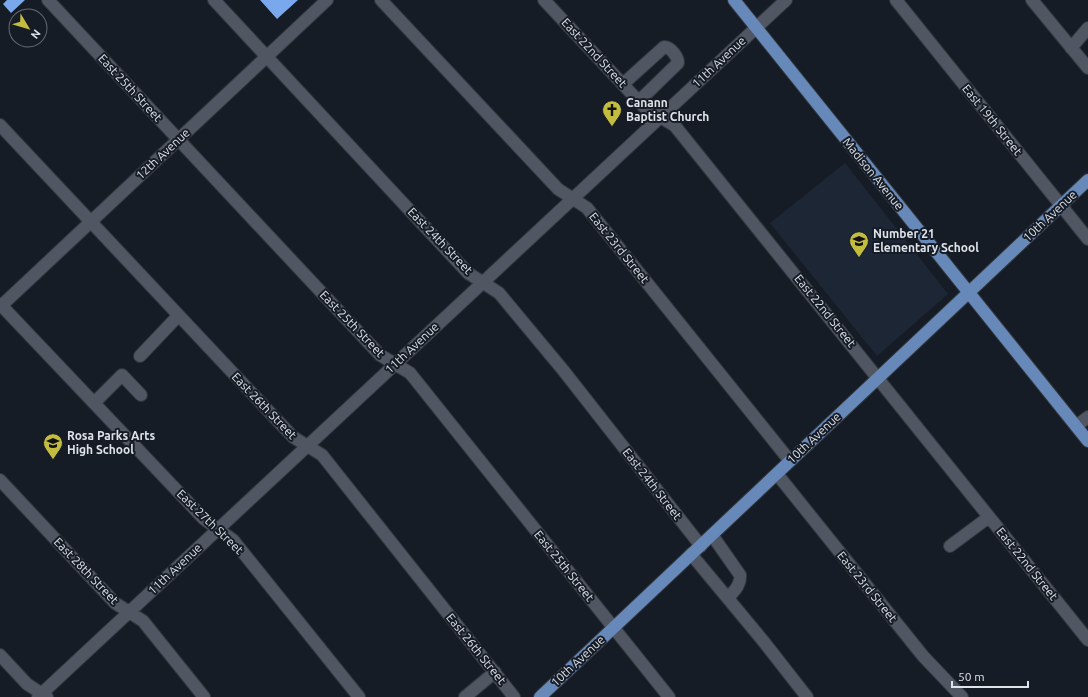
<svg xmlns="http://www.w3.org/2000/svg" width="1088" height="697" font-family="Ubuntu,sans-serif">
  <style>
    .built { fill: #1c2634 }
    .building { fill: #79a9ec }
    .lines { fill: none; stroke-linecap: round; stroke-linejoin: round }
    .minor-casing { stroke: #33373e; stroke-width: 14 }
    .major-casing { stroke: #33373e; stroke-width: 14 }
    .minor { stroke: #505762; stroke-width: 12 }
    .major { stroke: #6789ba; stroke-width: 12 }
    .labels { text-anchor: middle; stroke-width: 4; stroke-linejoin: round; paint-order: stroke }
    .street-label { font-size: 12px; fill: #dee2e9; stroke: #161c25 }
    .poi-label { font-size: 12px; font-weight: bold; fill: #dee2e9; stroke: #161c25; text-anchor: start }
  </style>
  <rect width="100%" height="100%" fill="#161c25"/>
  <path class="built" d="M845,163L948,294L877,356L770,223Z"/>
  <path class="building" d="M7,0H25L11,13L3,4Z
    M260,0H298L277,19Z"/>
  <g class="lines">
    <defs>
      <path id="minor" d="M48,0L380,355L410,373L669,697
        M214,0L468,273L499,293L563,370L701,546
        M381,0L558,189L587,208L790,461
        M544,0L644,107L675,126L1088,640
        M896,0L1088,239
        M1032,0L1088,68
        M1071,48L1088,28
        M623,84L664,47C671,47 678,57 678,63L639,101
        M0,125L293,437L322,455L514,697
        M0,304L204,519L233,540L359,697
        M0,307L327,0
        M140,356L178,316
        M94,403L122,375L141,395
        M1076,426L1088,417
        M777,474L923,656L962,697
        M0,480L115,603L143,621L204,697
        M712,535L740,575C741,585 734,591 728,598
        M950,546L989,517
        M691,554L764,642L807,697
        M0,655L27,684L47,697
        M38,697L786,0
        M465,697L495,672"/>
      <path id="major" d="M734,0L1088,441
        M540,697L1088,180"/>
    </defs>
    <use href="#minor" class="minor-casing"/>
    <use href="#major" class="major-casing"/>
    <use href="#minor" class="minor"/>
    <use href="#major" class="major"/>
  </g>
  <defs>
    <symbol id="church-pin" viewBox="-11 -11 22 30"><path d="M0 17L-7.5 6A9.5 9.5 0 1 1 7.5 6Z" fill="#c2bd3f" stroke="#161c25"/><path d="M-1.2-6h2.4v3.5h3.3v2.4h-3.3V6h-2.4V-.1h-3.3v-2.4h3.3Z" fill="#111"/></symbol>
    <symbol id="school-pin" viewBox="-11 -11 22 30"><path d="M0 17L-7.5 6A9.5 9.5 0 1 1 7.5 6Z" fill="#c2bd3f" stroke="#161c25"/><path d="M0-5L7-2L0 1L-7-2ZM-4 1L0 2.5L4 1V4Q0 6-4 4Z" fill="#111"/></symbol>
  </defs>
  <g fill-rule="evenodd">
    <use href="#church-pin" x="601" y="99" width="22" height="30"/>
    <use href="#school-pin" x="848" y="230" width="22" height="30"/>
    <use href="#school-pin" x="42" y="432" width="22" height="30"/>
  </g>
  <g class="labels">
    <g class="street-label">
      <text transform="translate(594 53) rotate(47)" y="4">East 22nd Street</text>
      <text transform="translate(719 62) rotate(-43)" y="4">11th Avenue</text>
      <text transform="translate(130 88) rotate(47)" y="4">East 25th Street</text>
      <text transform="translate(992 120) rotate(51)" y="4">East 19th Street</text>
      <text transform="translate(163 154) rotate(-43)" y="4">12th Avenue</text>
      <text transform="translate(873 174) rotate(51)" y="4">Madison Avenue</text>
      <text transform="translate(1050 216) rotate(-43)" y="4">10th Avenue</text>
      <text transform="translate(440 241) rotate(46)" y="4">East 24th Street</text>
      <text transform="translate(619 248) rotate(51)" y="4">East 23rd Street</text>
      <text transform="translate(825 311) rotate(51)" y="4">East 22nd Street</text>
      <text transform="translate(352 324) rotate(46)" y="4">East 25th Street</text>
      <text transform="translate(412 348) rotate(-43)" y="4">11th Avenue</text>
      <text transform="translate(264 406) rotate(46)" y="4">East 26th Street</text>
      <text transform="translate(814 438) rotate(-43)" y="4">10th Avenue</text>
      <text transform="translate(652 484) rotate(52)" y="4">East 24th Street</text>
      <text transform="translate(210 522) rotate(44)" y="4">East 27th Street</text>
      <text transform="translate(1027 564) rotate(51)" y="4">East 22nd Street</text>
      <text transform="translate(564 566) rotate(51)" y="4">East 25th Street</text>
      <text transform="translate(175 569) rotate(-43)" y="4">11th Avenue</text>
      <text transform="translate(86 571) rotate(46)" y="4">East 28th Street</text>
      <text transform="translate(867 587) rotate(51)" y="4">East 23rd Street</text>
      <text transform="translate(476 649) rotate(51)" y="4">East 26th Street</text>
      <text transform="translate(578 661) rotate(-43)" y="4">10th Avenue</text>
    </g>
    <g class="poi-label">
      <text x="626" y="107">Canann<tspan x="626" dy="14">Baptist Church</tspan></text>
      <text x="873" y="238">Number 21<tspan x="873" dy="14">Elementary School</tspan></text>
      <text x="67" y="440">Rosa Parks Arts<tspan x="67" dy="14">High School</tspan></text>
    </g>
  </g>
  <g transform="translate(28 28) rotate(128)"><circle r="19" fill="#161c25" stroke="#666b73"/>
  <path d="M0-3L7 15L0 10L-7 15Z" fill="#c2bd3f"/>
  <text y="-6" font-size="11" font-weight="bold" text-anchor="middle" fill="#dee2e9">N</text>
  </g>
  <path d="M952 681v6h76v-6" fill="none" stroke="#dee2e9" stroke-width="2"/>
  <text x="958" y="681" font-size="12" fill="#dee2e9" stroke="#161c25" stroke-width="3" paint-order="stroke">50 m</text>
</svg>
